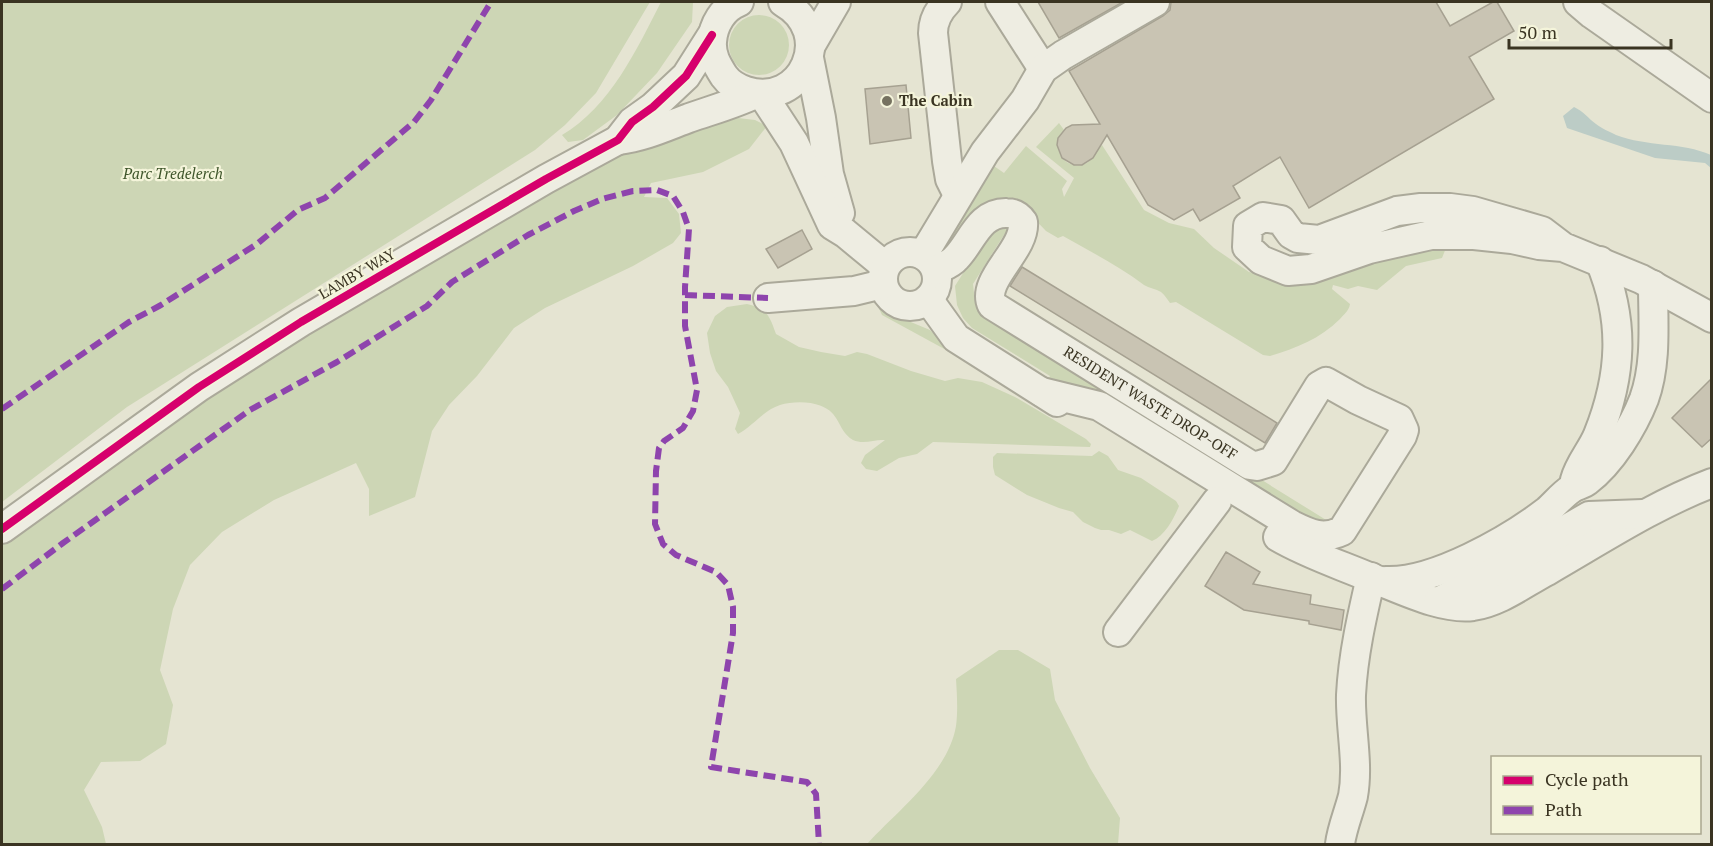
<svg xmlns="http://www.w3.org/2000/svg" width="1713" height="846" font-family="'PT Serif',serif">
  <style>
    .green { fill: #cdd6b5 }
    .water { fill: #bcccc6 }
    .building { fill: #c9c4b3; stroke: #a6a191; stroke-width: 1.5 }
    .lines { fill: none; stroke-linecap: round; stroke-linejoin: round }
    .minor-casing { stroke: #aba99a; stroke-width: 32 }
    .minor { stroke: #eeede2; stroke-width: 28 }
    .quiet { stroke: #8e44ad; stroke-width: 6; stroke-dasharray: 12 6; stroke-linecap: butt }
    .cycleway-casing { stroke: #f4f4da; stroke-width: 11 }
    .cycleway { stroke: #d6006c; stroke-width: 8 }
    .poi-dot { fill: #767260; stroke: #f4f4da; stroke-width: 2 }
    .labels { text-anchor: middle; stroke-width: 4.5; stroke-linejoin: round; paint-order: stroke }
    .poi-label { font-size: 15px; font-weight: bold; fill: #3a3422; stroke: #f4f4da; text-anchor: start }
    .park-label { font-size: 15px; font-style: italic; fill: #3e552a; stroke: #f4f4da }
    .street-label { font-size: 15px; fill: #3a3422; stroke: #f4f4da }
  </style>
  <rect width="100%" height="100%" fill="#e5e4d2"/>
  <path class="green" d="M2,2H650L596,93L565,125L535,150L127,407L2,502Z
    M661,2H693L692,22L657,73L617,115L583,140L568,142L562,135C610,107 637,49 661,2Z
    M729 45a30 30 0 1 1 60 0a30 30 0 1 1-60 0Z
    M738,118L755,120L767,126L749,149L703,172L651,183L644,197L667,198L679,214L681,233L673,243L633,266L545,308L514,328L477,376L449,405L432,431L415,497L369,516V489L356,463L274,500L222,532L190,565L173,609L160,670L173,705L166,744L140,761L101,762L84,790L102,827L106,844H2V542L280,348L585,169L658,139Z
    M1059,123L1064,130C1051,144 1061,169 1082,165C1094,162 1094,150 1102,145L1144,210L1169,223L1194,229L1214,248L1249,272L1286,281L1390,254L1446,248L1442,258L1406,266L1377,290L1358,286L1348,289L1333,285L1332,289L1350,304C1349,311 1344,314 1340,319C1320,339 1296,348 1270,356L1263,355L1176,302L1170,303C1167,299 1165,295 1161,292C1156,289 1149,288 1144,285C1119,266 1091,252 1063,236L1058,238L1046,231L1022,206L956,247L945,239L991,164L1004,173L1026,146L1067,181L1062,189L1064,197L1074,178L1036,147Z
    M992,227H1009L973,284L975,302L1331,523L1321,528L1047,382L1050,376L972,328L963,318L957,305L955,286Z
    M747,304C767,309 769,314 776,334L799,347L821,352L845,356L857,352L867,354L911,371L945,381L958,378L982,382L1015,397L1086,439L1091,444L1090,447L933,442L917,454L899,458L877,471L866,469L861,463L865,455L885,440C875,439 864,445 853,440C844,435 841,426 836,418C826,401 798,400 780,405C764,410 753,426 738,434L735,429L740,413L728,387L716,371L710,353L707,333L715,316L727,307Z
    M877,304H880L894,315L930,330L952,351H948L882,315Z
    M1099,451L1108,456L1118,470L1141,478L1176,501L1179,506C1174,518 1165,536 1152,541L1130,530L1121,534L1109,530H1101L1095,528L1083,522L1073,512L1059,508L1027,495L995,475L993,467V457L997,453L1092,456Z
    M999,650H1018L1050,669L1055,700L1090,768L1120,818L1118,844H867C897,811 948,773 956,726C958,711 957,695 956,679Z"/>
  <path class="water" d="M1574,107C1583,111 1588,118 1596,124C1601,128 1610,132 1616,135C1647,147 1682,142 1711,155V168L1705,163L1655,158L1567,128L1563,116Z"/>
  <path class="building" d="M1038,2H1123L1059,38Z
    M1171,2H1436L1450,26L1493,2H1497L1514,31L1469,57L1494,99L1309,208L1280,157L1233,186L1240,198L1200,221L1193,209L1174,220L1148,205L1107,135L1093,158L1082,165H1074L1062,158L1057,145L1058,138L1066,128L1072,125L1100,124L1069,71L1163,16L1170,10Z
    M906,85L911,138L870,144L865,89Z
    M802,230L812,249L778,268L766,249Z
    M1022,267L1277,423L1265,443L1010,286Z
    M1712,378V438L1702,447L1672,418Z
    M1226,552L1260,572L1253,584L1311,595L1310,604L1344,610L1341,630L1309,624V621L1244,610L1205,586Z"/>
  <g class="lines">
    <defs>
      <g id="minor">
        <path d="M739,2C723,8 713,25 712,42C711,55 717,65 724,76C729,83 737,88 746,91C802,109 837,33 783,2"/>
        <path d="M947,2C938,11 933,20 933,33L947,161L950,179L958,195"/>
        <path d="M1000,2L1043,69"/>
        <path d="M1578,2L1592,14L1712,98"/>
        <path d="M811,45L836,2"/>
        <path d="M809,58L821,118L829,174L840,213"/>
        <path d="M762,94L794,143L832,225L845,233L885,266"/>
        <path d="M618,140C644,137 665,127 689,118C712,110 734,104 755,94"/>
        <path d="M1563,247L1539,245L1512,239L1474,235H1431L1369,249L1311,269L1288,271L1261,260L1247,247L1248,226L1263,217L1281,220L1291,234L1298,238L1319,240L1397,211L1421,208H1450L1473,211L1542,231L1563,247L1641,279L1712,318"/>
        <circle cx="910" cy="279" r="27"/>
        <path d="M923,255L985,152L1025,100L1043,69L1063,55L1155,2"/>
        <path id="s1" d="M936,270C942,267 951,264 956,258C972,242 979,212 1007,213C1015,213 1019,216 1023,222C1026,250 980,280 992,305L1250,465L1257,466L1273,461L1319,386L1326,382L1358,400L1399,419L1404,430L1402,436L1342,531C1323,540 1310,534 1292,525L1099,406L1042,392"/>
        <path d="M768,298L854,291L883,284"/>
        <path d="M928,299L956,338L1057,402"/>
        <path d="M1575,480C1579,464 1592,450 1598,435C1622,375 1625,321 1600,261"/>
        <path d="M2,529L199,387L301,322L546,179L618,140L632,122L653,107L686,76L712,35"/>
        <path d="M1278,537C1307,554 1338,564 1369,577C1399,588 1441,610 1473,606C1500,602 1524,583 1547,571C1601,540 1654,505 1712,483"/>
        <path d="M1386,581C1434,583 1509,540 1547,511C1555,504 1562,495 1571,489C1576,485 1582,485 1587,481C1611,463 1633,427 1644,399C1657,363 1653,322 1653,285"/>
        <path d="M1438,602L1478,581L1589,516L1643,514"/>
        <path d="M1118,632L1217,501"/>
        <path d="M1340,844C1342,828 1349,812 1353,796C1359,763 1350,728 1351,695C1353,655 1362,616 1371,577"/>
      </g>
    </defs>
    <use href="#minor" class="minor-casing"/>
    <use href="#minor" class="minor"/>
    <path class="quiet" d="M685,295L768,298
      M2,409L129,322L161,305L257,244L298,210L325,198L414,122L431,100L491,2
      M2,589L63,543L250,410L337,362L427,306L452,282L528,235L574,211L602,199L633,191L657,190L673,196L683,212L689,229L685,287V326L697,390L693,411L683,428L664,441L659,448L656,471L655,524L663,544L676,555L716,572L728,585L733,607V633L711,767L807,782L816,794L819,844"/>
    <defs>
      <path id="cycleway" d="M2,529L199,387L301,322L546,179L618,140L632,122L653,107L686,76L712,35"/>
    </defs>
    <use href="#cycleway" class="cycleway-casing"/>
    <use href="#cycleway" class="cycleway"/>
  </g>
  <circle class="poi-dot" cx="887" cy="101" r="6"/>
  <g class="labels">
    <g class="poi-label">
      <text x="899" y="106">The Cabin</text>
    </g>
    <g class="park-label">
      <text x="173" y="179">Parc Tredelerch</text>
    </g>
    <g class="street-label">
      <text transform="translate(357 274) rotate(-30)" y="5">LAMBY WAY</text>
      <text dy="5" stroke="none"><textPath href="#s1" startOffset="392">RESIDENT WASTE DROP-OFF</textPath></text>
    </g>
  </g>
  <rect width="1713" height="846" fill="none" stroke="#3a3422" stroke-width="6"/>
  <rect x="1491" y="756" width="210" height="78" fill="#f4f4da" stroke="#aaa790" stroke-width="1.5"/>
  <rect x="1503" y="776" width="30" height="9" fill="#d6006c" stroke="#aaa790" stroke-width="1.5"/>
  <text x="1545" y="786" font-size="18" fill="#3a3422">Cycle path</text>
  <rect x="1503" y="806" width="30" height="9" fill="#8e44ad" stroke="#aaa790" stroke-width="1.5"/>
  <text x="1545" y="816" font-size="18" fill="#3a3422">Path</text>
  <path d="M1509 39v9h162v-9" fill="none" stroke="#3a3422" stroke-width="3"/>
  <text x="1518" y="39" font-size="18" fill="#3a3422" stroke="#f4f4da" stroke-width="4.5" paint-order="stroke">50 m</text>
</svg>
